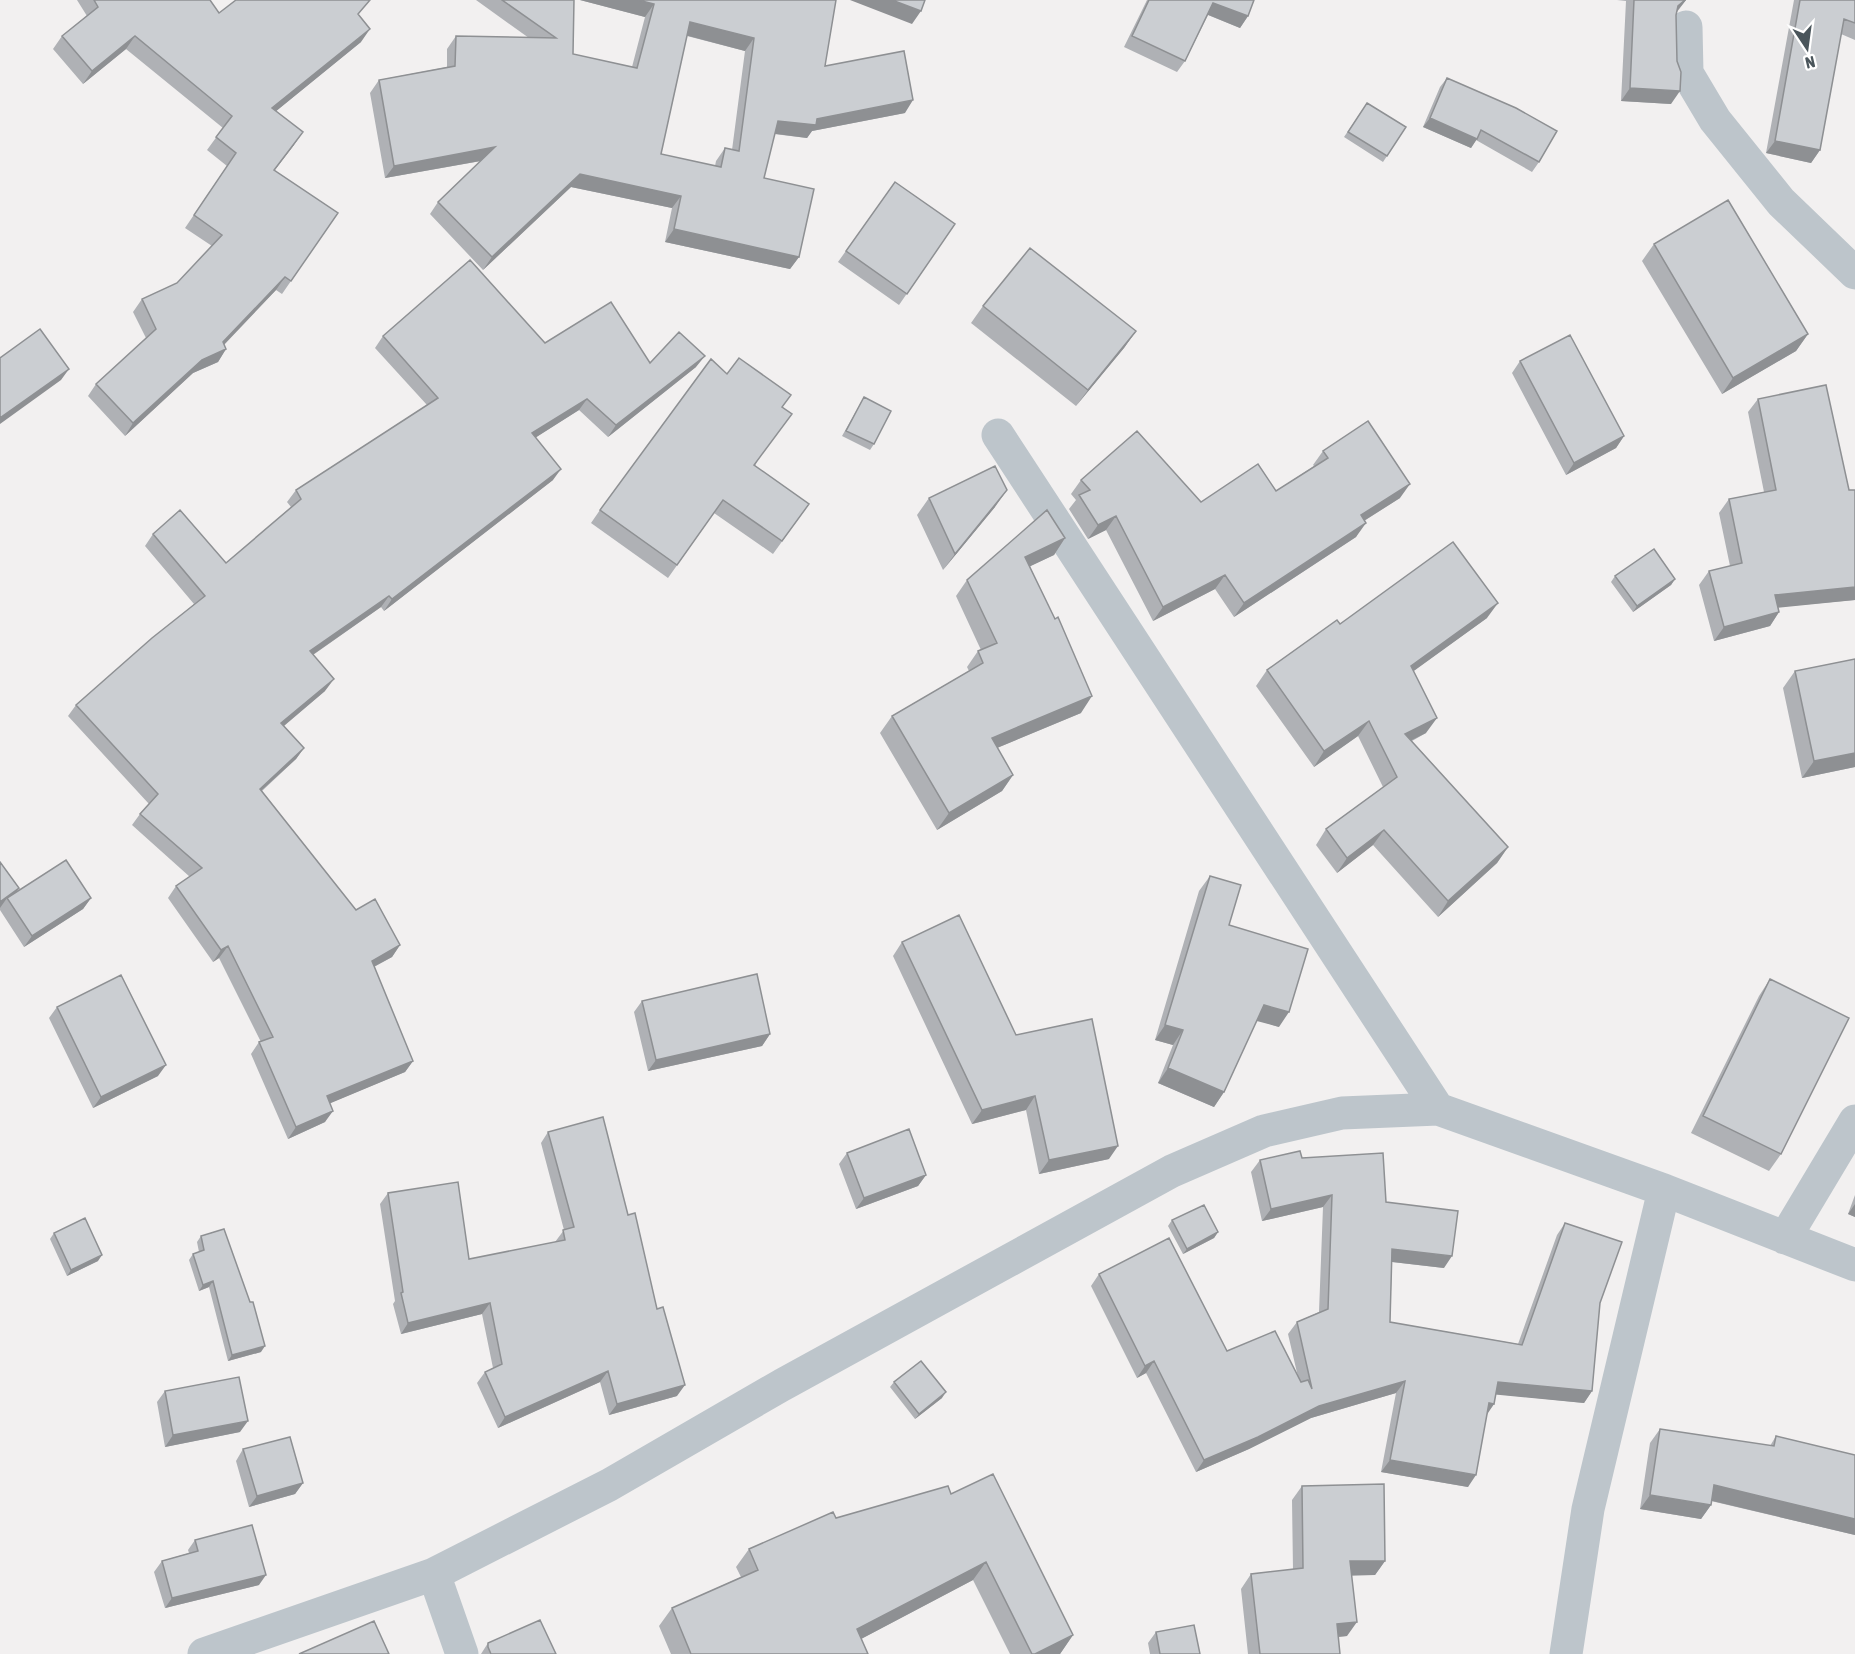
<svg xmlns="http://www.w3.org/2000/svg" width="1855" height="1654" font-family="'Asap Condensed',sans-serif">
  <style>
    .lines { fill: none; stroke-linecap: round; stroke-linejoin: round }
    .street { stroke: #bdc5cb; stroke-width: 33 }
    .wall { fill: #afb1b5; fill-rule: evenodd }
    .shaded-wall { fill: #8e9093 }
    .building { fill: #cbced2; stroke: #8e9093; stroke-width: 1.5; fill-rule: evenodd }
  </style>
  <rect width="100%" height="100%" fill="#f2f0f0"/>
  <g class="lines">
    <path class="street" d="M1686,27L1687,73L1715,120L1781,202L1855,273
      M998,435L1438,1109L1664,1190L1855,1265
      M1785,1238L1855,1121
      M434,1574L462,1654
      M204,1654L434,1574L609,1485L782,1385L1172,1171L1264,1131L1342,1113L1438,1109
      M1566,1654L1588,1509L1664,1190"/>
  </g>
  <path class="wall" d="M77,0H210L219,13L359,15L361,42L276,111L294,145L274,170L338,213L282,294L276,290L224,345L226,349L218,362L193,373L125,436L88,396L96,384L146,338L133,312L142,299L177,283L212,246L185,228L227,166L207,150L223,128L126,49L83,84L53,49L62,36L87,16Z
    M476,0H574L573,54L632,67L645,17L580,0H836L825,66L905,113L812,131L807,138L774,134L764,178L799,257L790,269L665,242L672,208L571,187L483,270L430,214L438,202L481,161L385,178L370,93L379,80L447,67V49L456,36L529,38ZM687,36L745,51L732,150L725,148L716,161L715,166L661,154Z
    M1147,0H1254L1248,16L1240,28L1208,15L1185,61L1177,72L1124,47Z
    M1617,0H1686L1677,12L1676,15L1671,104L1621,101L1626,1Z
    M1794,0H1855V40L1841,34L1820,150L1811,163L1766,153Z
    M1447,78L1539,162L1532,172L1476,140L1471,148L1423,127L1440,87Z
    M1367,103L1406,127L1383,162L1344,137Z
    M895,182L955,224L899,305L838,262Z
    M1654,244L1808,334L1796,351L1722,394L1642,261Z
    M983,306L1136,331L1124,348L1076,406L971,323Z
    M383,336L545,343L650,363L696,367L608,437L579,410L536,437L553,480L384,611L381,607L313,655L325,691L284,726L304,748L296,759L262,791L356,910L400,945L392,957L374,967L413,1061L405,1072L330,1103L325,1122L288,1139L251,1054L259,1042H261L219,958L213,962L168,898L176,886L190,877L132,825L140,814L149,804L68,716L76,705L194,604L145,546L153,534L226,563L291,507L287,502L296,490L427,405L375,348Z
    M1520,361L1624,436L1616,448L1566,475L1512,373Z
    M727,374L782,407L755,466L809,504L773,554L714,513L668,578L591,523L600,510Z
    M864,397L874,444L870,450L842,436Z
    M1758,399L1849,490H1855V600L1778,607L1779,612L1770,626L1714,641L1699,585L1709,571L1730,566L1719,513L1729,499L1764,492L1748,412Z
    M1323,451L1400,498L1364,521L1356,537L1234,617L1215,589L1153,621L1106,530L1088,539L1069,509L1076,500L1071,494L1081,480L1201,502L1276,491L1314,466L1313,465Z
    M929,498L995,507L943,570L917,515Z
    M1065,538L1054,555L1030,566L1081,713L997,748L1013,775L1002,791L937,830L880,733L892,716L969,671L967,667L978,651L981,650L956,596L967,580Z
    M1615,576L1675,579L1671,585L1633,612L1611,582Z
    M1487,618L1413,671L1426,733L1412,741L1508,847L1497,863L1438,917L1373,845L1337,873L1316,845L1326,829L1383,787L1358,736L1314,767L1256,686L1267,670L1340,624Z
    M1855,659V767L1802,778L1783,688L1795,671Z
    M0,862L19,888L16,892L91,898L83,909L24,947L0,910Z
    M1210,876L1229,925L1279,1027L1257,1020L1224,1092L1214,1107L1158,1083L1173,1045L1155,1040L1199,891Z
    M902,942L1016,1035L1109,1159L1039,1174L1026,1110L972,1124L893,956Z
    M1770,979L1781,1154L1769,1171L1691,1133L1759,996Z
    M642,1001L770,1034L762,1046L648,1071L634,1012Z
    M57,1007L158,1076L93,1108L49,1018Z
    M548,1132L677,1396L609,1415L600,1382L498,1428L477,1383L485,1372L493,1368L482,1314L401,1334L393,1304L395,1301L380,1204L388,1193L469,1259L555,1242L564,1230L541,1143Z
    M847,1153L926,1175L918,1186L856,1209L839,1164Z
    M1302,1158L1386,1202L1444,1268L1392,1262L1390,1322L1518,1344L1557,1235L1565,1223L1600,1303L1592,1391L1584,1403L1496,1394L1494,1404L1487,1413L1468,1487L1381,1472L1396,1393L1311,1418L1249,1449L1196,1472L1146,1373L1137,1378L1091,1286L1099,1274L1227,1351L1298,1377L1288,1334L1297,1322L1319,1312L1323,1207L1262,1221L1251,1172L1260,1160Z
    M1855,1195V1217L1848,1214Z
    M1172,1220L1218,1232L1214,1238L1183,1254L1168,1226Z
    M54,1233L98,1261L67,1276L50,1239Z
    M201,1236L261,1352L228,1361L209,1287L199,1291L189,1260L193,1254L199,1252L197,1242Z
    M894,1382L942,1398L915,1419L890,1387Z
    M165,1391L240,1432L165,1447L157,1402Z
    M1660,1429L1770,1446L1776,1436L1855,1455V1535L1711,1501V1505L1701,1519L1640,1509L1650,1443Z
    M243,1449L303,1483L295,1494L249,1507L236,1461Z
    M1302,1486L1385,1561L1375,1575H1351L1347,1636L1338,1637L1340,1654H1248L1241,1589L1251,1574L1293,1570L1292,1500Z
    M951,1494L1073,1635L1060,1654H1010L973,1580L861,1639L868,1654H671L659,1626L672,1608L741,1577L736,1567L749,1549L836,1518Z
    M195,1540L259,1585L165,1608L154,1572L162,1561L189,1553L188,1550Z
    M1156,1632L1200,1654H1150L1148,1643Z
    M488,1643L556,1654H481Z"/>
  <path class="shaded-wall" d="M580,0H638L654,4L645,17Z
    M850,0H892L921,11L912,24Z
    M1685,0H1686L1678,10L1669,19L1678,6Z
    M1213,3L1248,16L1240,28L1206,14Z
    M690,22L754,38L745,51L681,34Z
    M370,29L361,42L264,121L272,108Z
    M135,36L126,49L83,84L92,71Z
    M1630,88L1680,91L1671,104L1621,101Z
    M913,100L905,113L812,131L807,138L769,133L778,121L817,119Z
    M1430,118L1477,139L1471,148L1423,127Z
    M303,132L294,145L265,183L274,170Z
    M1775,141L1820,150L1811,163L1766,153Z
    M495,147L486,160L385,178L394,166Z
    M580,174L681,196L672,208L571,187L483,270L492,257Z
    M674,229L799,257L790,269L665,242Z
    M285,277L276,290L215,354L226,349L218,362L193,373L125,436L133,423L202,360L223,342Z
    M1136,331L1124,348L1076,406L1088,390Z
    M1808,334L1796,351L1722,394L1733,378Z
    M705,356L696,367L608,437L616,425Z
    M69,369L61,380L0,424V418Z
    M587,399L579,410L524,445L532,433Z
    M1624,436L1616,448L1566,475L1574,463Z
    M561,469L553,480L384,611L392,599Z
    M1410,484L1400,498L1351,529L1361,515Z
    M1007,490L995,507L943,570L955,554Z
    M1116,516L1106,530L1088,539L1098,525Z
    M1366,523L1356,537L1234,617L1244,603Z
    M1065,538L1054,555L1014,574L1025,557Z
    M1225,575L1215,589L1153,621L1163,607Z
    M1675,579L1671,585L1633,612L1637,606Z
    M1855,587V600L1765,609L1775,595Z
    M389,596L381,607L301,663L310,651Z
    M1498,603L1487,618L1400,681L1411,666Z
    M1779,612L1770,626L1714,641L1724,627Z
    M334,679L325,691L273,735L281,723Z
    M1092,696L1081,713L980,755L992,738Z
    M1437,718L1426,733L1394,749L1405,734Z
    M1369,721L1358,736L1314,767L1324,751Z
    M304,748L296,759L251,800L260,789Z
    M1855,753V767L1802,778L1814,761Z
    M1013,775L1002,791L937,830L949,813Z
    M1384,830L1373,845L1337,873L1347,858Z
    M1508,847L1497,863L1438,917L1448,901Z
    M19,888L11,900L7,898L0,908V902Z
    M91,898L83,909L24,947L32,936Z
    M400,945L392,957L364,972L372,961Z
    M228,946L219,958L213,962L221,950Z
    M1264,1005L1289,1012L1279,1027L1253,1020Z
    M1165,1025L1183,1030L1173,1045L1155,1040Z
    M770,1034L762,1046L648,1071L656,1060Z
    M413,1061L405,1072L319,1108L327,1096Z
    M166,1065L158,1076L93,1108L101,1097Z
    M1168,1068L1224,1092L1214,1107L1158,1083Z
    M1035,1096L1026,1110L972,1124L982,1110Z
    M333,1111L325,1122L288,1139L296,1127Z
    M1118,1146L1109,1159L1039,1174L1049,1160Z
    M926,1175L918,1186L856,1209L864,1198Z
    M1332,1195L1323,1207L1262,1221L1271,1209Z
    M1855,1204V1217L1848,1214Z
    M1218,1232L1214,1238L1183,1254L1187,1249Z
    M1392,1249L1452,1256L1444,1268L1384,1261Z
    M102,1255L98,1261L67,1276L71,1270Z
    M213,1281L209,1287L199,1291L203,1285Z
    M490,1303L482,1314L401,1334L408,1323Z
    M265,1346L261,1352L228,1361L232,1355Z
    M1154,1361L1146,1373L1137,1378L1145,1366Z
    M608,1371L600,1382L498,1428L505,1417Z
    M1405,1381L1396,1393L1311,1418L1249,1449L1196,1472L1204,1460L1319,1406Z
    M1498,1382L1592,1391L1584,1403L1490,1394Z
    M685,1385L677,1396L609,1415L617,1404Z
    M946,1392L942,1398L915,1419L919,1414Z
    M1489,1403L1494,1404L1486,1416Z
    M248,1421L240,1432L165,1447L173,1435Z
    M1390,1460L1476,1475L1468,1487L1381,1472Z
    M303,1483L295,1494L249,1507L257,1496Z
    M1714,1485L1855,1519V1535L1704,1499Z
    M1650,1495L1711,1505L1701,1519L1640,1509Z
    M1350,1561H1385L1375,1575L1340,1576Z
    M986,1562L973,1580L844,1648L857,1629Z
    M266,1575L259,1585L165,1608L172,1598Z
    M1357,1622L1347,1636L1327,1638L1337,1624Z
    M1073,1635L1060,1654H1035Z"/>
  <path class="building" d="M94,0H210L219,13L236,0H370L358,14L370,29L272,108L303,132L274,170L338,213L291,281L285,277L223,342L226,349L202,360L133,423L96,384L156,329L142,299L177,283L222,235L194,215L236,153L216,137L232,116L135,36L92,71L62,36L98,7Z
    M502,0H574L573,54L637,68L654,4L638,0H836L825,66L904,51L913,100L817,119L816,125L778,121L764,178L814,189L799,257L674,229L681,196L580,174L492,257L438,202L495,147L394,166L379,80L455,66L456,36L556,38ZM690,22L754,38L739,151L725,148L721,167L661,154Z
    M892,0H925L921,11Z
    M1149,0H1254L1248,16L1213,3L1185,61L1132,36Z
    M1634,0H1685L1678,6L1676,15L1677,61L1681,72L1680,91L1630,88Z
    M1800,0H1855V23L1844,19L1820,150L1775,141Z
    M1447,78L1516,108L1557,131L1539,162L1481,130L1477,139L1430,118Z
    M1367,103L1406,127L1387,156L1348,132Z
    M895,182L955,224L907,294L846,251Z
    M1728,200L1808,334L1733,378L1654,244Z
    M1030,248L1136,331L1088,390L983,306Z
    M470,260L545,343L611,302L650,363L679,332L705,356L616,425L587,399L532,433L561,469L392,599L389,596L310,651L334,679L281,723L304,748L260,789L356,910L375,899L400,945L372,961L413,1061L327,1096L333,1111L296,1127L259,1042L273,1037L228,946L221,950L176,886L202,868L140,814L158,794L76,705L152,638L205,596L153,534L180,510L226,563L301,499L296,490L438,398L383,336Z
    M40,329L69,369L0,418V358Z
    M1570,335L1624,436L1574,463L1520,361Z
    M739,358L791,395L782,407L792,414L754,465L809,504L782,541L723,500L677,565L600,510L711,359L727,374Z
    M1826,385L1849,490H1855V587L1775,595L1779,612L1724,627L1709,571L1742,563L1729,499L1776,490L1758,399Z
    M864,397L891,411L874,444L846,431Z
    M1368,421L1410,484L1361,515L1366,523L1244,603L1225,575L1163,607L1116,516L1098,525L1079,495L1090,490L1081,480L1137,431L1201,502L1258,464L1276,491L1328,458L1323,451Z
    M995,466L1007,490L955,554L929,498Z
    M1047,510L1065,538L1025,557L1055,619L1058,617L1092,696L992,738L1013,775L949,813L892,716L983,663L978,651L997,643L967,580Z
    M1453,542L1498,603L1411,666L1437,718L1405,734L1508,847L1448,901L1384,830L1347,858L1326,829L1397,777L1369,721L1324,751L1267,670L1337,620L1340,624Z
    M1654,549L1675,579L1637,606L1615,576Z
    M1855,659V753L1814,761L1795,671Z
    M66,860L91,898L32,936L7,898Z
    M0,862L19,888L0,902Z
    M1210,876L1241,885L1229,925L1308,949L1289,1012L1264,1005L1224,1092L1168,1068L1183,1030L1165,1025Z
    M959,915L1016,1035L1092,1019L1118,1146L1049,1160L1035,1096L982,1110L902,942Z
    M757,974L770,1034L656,1060L642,1001Z
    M121,975L166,1065L101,1097L57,1007Z
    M1770,979L1849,1018L1781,1154L1703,1116Z
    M603,1117L628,1215L635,1213L657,1309L663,1307L685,1385L617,1404L608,1371L505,1417L485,1372L502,1364L490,1303L408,1323L401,1293L403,1292L388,1193L458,1182L469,1259L565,1240L563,1230L574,1227L548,1132Z
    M909,1129L926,1175L864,1198L847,1153Z
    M1300,1151L1302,1158L1383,1153L1386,1202L1458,1211L1452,1256L1392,1249L1390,1322L1522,1345L1565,1223L1622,1242L1600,1303L1592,1391L1498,1382L1494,1404L1489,1403L1476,1475L1390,1460L1405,1381L1319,1406L1258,1437L1204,1460L1154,1361L1145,1366L1099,1274L1169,1238L1227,1351L1275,1331L1301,1382L1308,1380L1312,1389L1297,1322L1328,1309L1332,1195L1271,1209L1260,1160Z
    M1204,1205L1218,1232L1187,1249L1172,1220Z
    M85,1218L102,1255L71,1270L54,1233Z
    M224,1229L250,1302H253L265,1346L232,1355L213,1281L203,1285L193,1254L204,1250L201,1236Z
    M921,1361L946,1392L919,1414L894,1382Z
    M239,1377L248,1421L173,1435L165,1391Z
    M1660,1429L1774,1446L1776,1436L1855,1455V1519L1714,1485L1711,1505L1650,1495Z
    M290,1437L303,1483L257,1496L243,1449Z
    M993,1474L1073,1635L1035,1654H1032L986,1562L857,1629L868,1654H691L672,1608L758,1570L749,1549L833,1512L836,1518L948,1486L951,1494Z
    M1384,1484L1385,1561H1350L1357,1622L1337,1624L1340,1654H1260L1251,1574L1303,1568L1302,1486Z
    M252,1525L266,1575L172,1598L162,1561L198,1551L195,1540Z
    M540,1620L556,1654H491L488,1647V1643Z
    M374,1621L389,1654H299Z
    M1194,1625L1200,1654H1160L1156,1632Z"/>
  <g transform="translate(1807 48) rotate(167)" stroke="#ffffff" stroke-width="4.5" paint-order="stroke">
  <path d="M0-4.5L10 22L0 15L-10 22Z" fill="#4a555b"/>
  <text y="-9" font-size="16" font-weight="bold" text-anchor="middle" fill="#4a555b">N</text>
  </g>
</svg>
